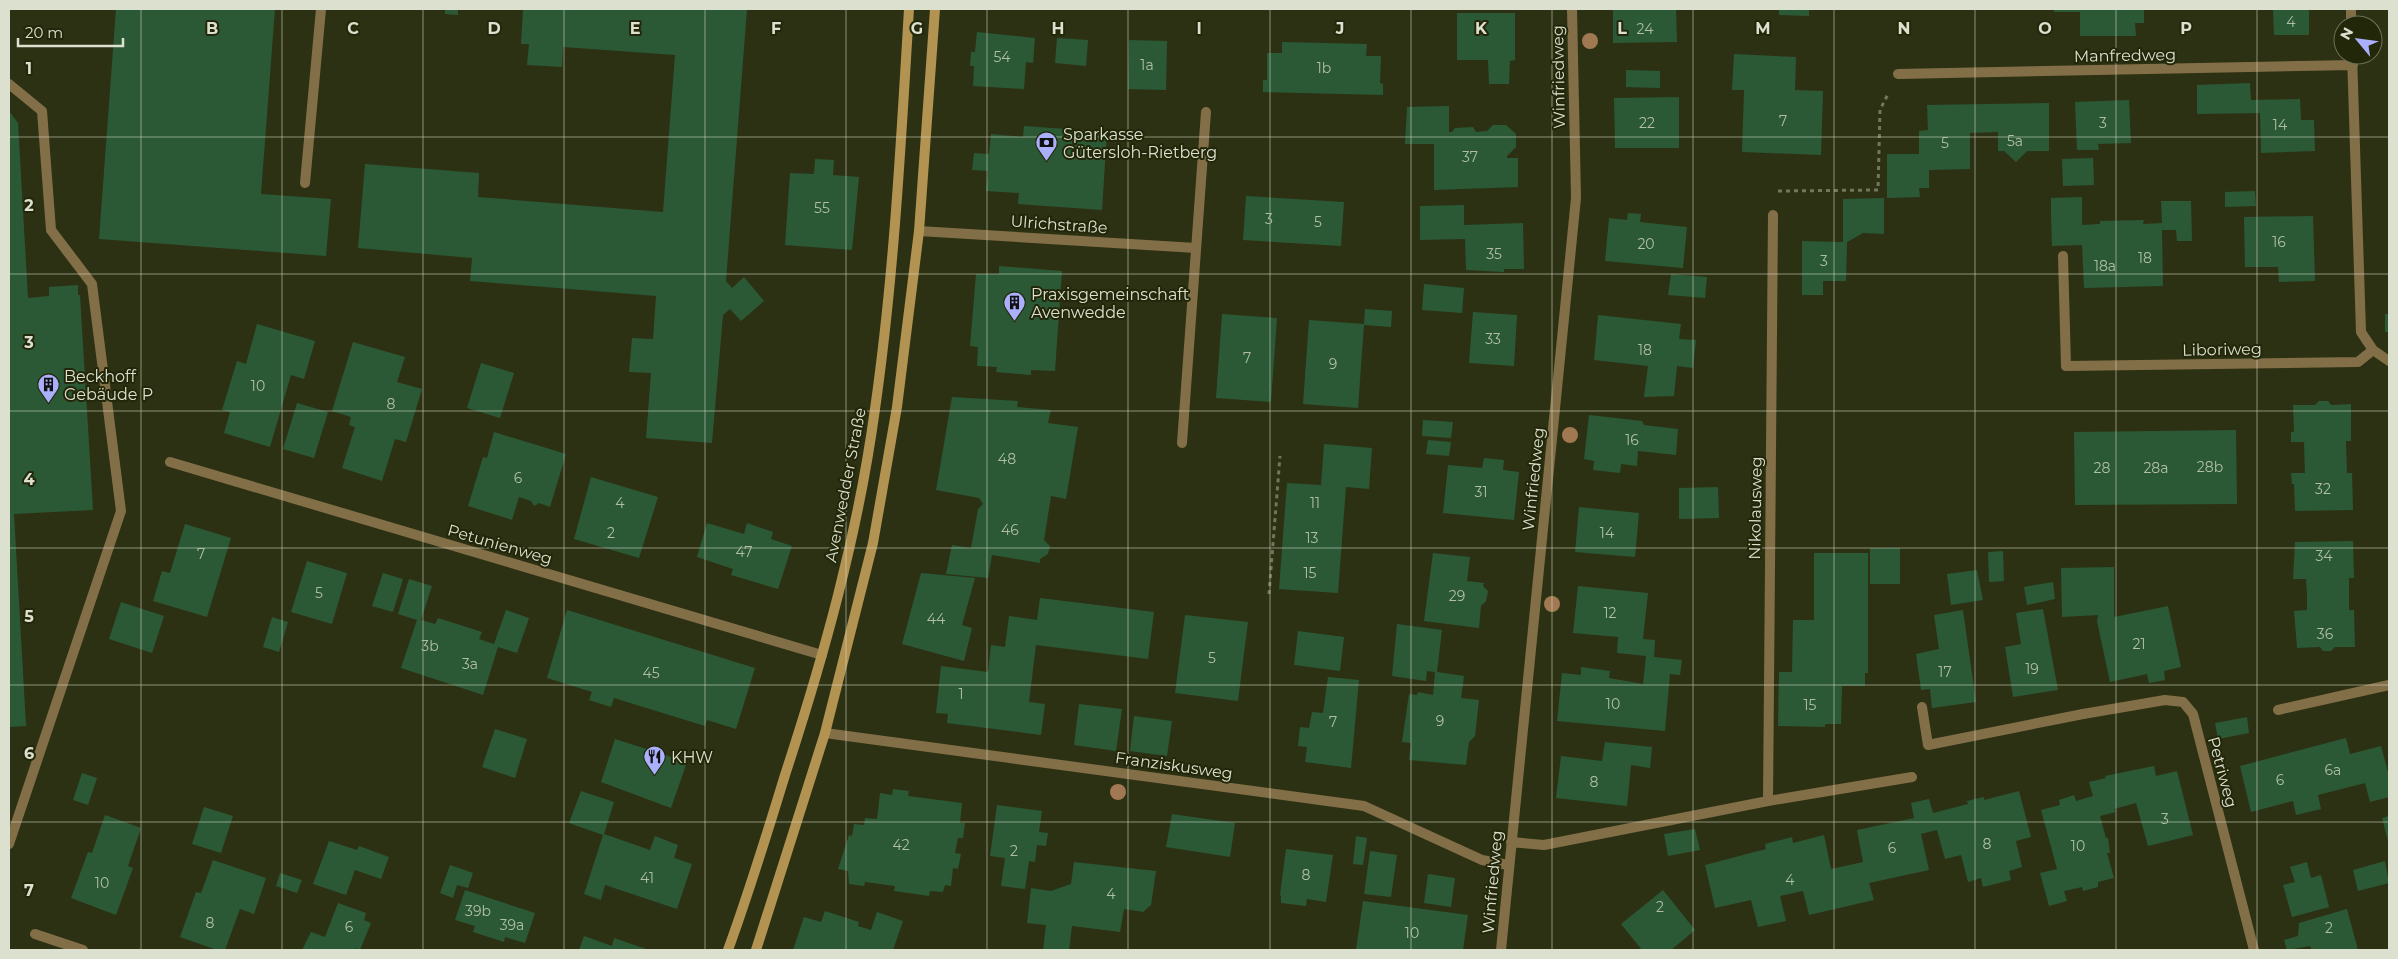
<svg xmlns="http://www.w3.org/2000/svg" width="2398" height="959" font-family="Montserrat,sans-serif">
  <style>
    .building { fill: #2b5936 }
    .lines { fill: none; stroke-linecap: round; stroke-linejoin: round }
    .path { stroke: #72765d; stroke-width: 3; stroke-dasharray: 4 4; stroke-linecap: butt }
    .service { stroke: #836f47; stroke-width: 10 }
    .minor { stroke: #836f47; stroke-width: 10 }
    .secondary { stroke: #b39351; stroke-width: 10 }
    .tree { fill: #a07852 }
    .grid { fill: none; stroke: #dce0ce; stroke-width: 1; stroke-opacity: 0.55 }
    .labels { text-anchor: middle; stroke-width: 4; stroke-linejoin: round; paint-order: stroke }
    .number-label { font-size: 14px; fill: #b0bea8 }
    .street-label { font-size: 16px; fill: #dce0ce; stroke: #232709 }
    .poi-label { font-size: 16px; fill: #dce0ce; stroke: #232709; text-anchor: start }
    .grid-label { font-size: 16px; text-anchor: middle; font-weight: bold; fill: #dce0ce; stroke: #232709; stroke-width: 4; stroke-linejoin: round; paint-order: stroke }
  </style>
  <rect width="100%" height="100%" fill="#2d3113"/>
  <path class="building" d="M116,9H275L261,194L331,199L326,256L99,239Z
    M445,9H458V15L445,14Z
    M523,9H747L726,281L732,288L744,277L764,301L741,321L730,309L723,315L712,443L646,438L651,373L629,372L632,338L653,339L656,296L470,281L472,258L358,248L365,164L479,173L478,197L663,212L675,55L563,47L562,67L527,65L529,44H521Z
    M1613,9H1676L1677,42L1613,43Z
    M1779,9H1809V16L1779,15Z
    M2054,9H2144V23H2135L2136,36H2080V12H2054Z
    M2273,9H2309V35H2274Z
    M1457,13H1515V60L1510,61L1509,84H1489L1488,60H1457Z
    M977,32L1035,38L1033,63L1026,62L1024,89L973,86L974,66H970L971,52H975Z
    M1057,38L1088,40L1086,66L1055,63Z
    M1129,40L1167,41L1166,90L1128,89Z
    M1282,42L1367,44L1366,56H1381L1380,83L1383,84V95L1263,92V80H1267V53H1282Z
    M1734,54L1796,57L1795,90L1823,91L1821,155L1742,152L1744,90H1732Z
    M1626,70L1660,71V88L1626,87Z
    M2250,83L2251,100L2300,99L2301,120H2314L2315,151L2261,153L2260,113L2197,114V85Z
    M1679,97V148H1615L1614,98Z
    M2129,100L2131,143L2098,144L2099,150H2077L2075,102Z
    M2049,103V151H2027L2016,162L2004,151H1998V132L1970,133V169L1929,170V188H1919L1920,197L1887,198V154H1919V131L1928,130L1927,105Z
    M1449,106V132H1452L1455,128L1473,127L1476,132L1487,131L1493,125H1506L1516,134V147L1507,156V158H1518V187L1434,190V144H1405L1407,107Z
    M9,111L18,123L28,298L49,296V287L78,285V295H80L93,510L14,514L26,726L9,727Z
    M1024,126L1107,132L1102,210L1018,204L1019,193L986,191L988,171L972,170L974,153L989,154L991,134L1023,137Z
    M2093,158L2094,185L2063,186L2062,159Z
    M815,159L834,160L833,175L859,177L852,250L785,245L790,173L814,174Z
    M2255,191L2256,206L2225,207V192Z
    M1246,196L1344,202L1341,246L1243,240Z
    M2082,197V225L2100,224V221L2144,220L2143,224L2162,223L2161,201H2191L2192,241H2177L2176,230H2162L2163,286L2084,288L2082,245L2052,246L2051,217V198Z
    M1884,198V234L1863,233L1847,242L1846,281H1823V295H1802V241L1843,242V199Z
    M1464,205V225L1523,223L1524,269H1504V272L1466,270L1465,239L1420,240V206Z
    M1628,213L1641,214L1640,222L1687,227L1683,268L1605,261L1609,218L1627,220Z
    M2313,216L2315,281L2279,282L2278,267H2245L2244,217Z
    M999,266L1062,271L1055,371L1031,370V375L996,372L997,367L977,366L978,347L970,346L976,274H999Z
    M1671,274L1707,277L1705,298L1668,295Z
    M1424,284L1464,288L1462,313L1422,310Z
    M1365,309L1392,311L1391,327L1364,325L1358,408L1303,404L1309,320L1364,324Z
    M1473,312L1517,315L1514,366L1469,363Z
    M1222,314L1277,318L1271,402L1216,398Z
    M2385,314H2389V332H2385Z
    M1598,315L1681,324L1679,339L1696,340L1693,368L1677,366L1674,396L1644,397L1648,366L1594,360Z
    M257,324L315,341L304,379L291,375L270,447L224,433L230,412L222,410L237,361L246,364Z
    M353,342L405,357L397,382L422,389L406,442L395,439L382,481L342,468L355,427L349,425L351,417L332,411Z
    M481,363L514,373L500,418L467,408Z
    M952,397L1018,401L1017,407L1051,410L1048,423L1078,427L1066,499L1051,496L1044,540L1050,546L1048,554L1040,559V563L992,555L988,578L946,574L952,545L971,548L978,509L983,504L979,498L936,490Z
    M2319,401H2328L2331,405L2351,404V441H2346L2347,473H2352L2353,510L2295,511L2294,484H2292L2291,473H2305L2304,442H2291V432H2294L2293,405H2315Z
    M297,403L328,412L314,458L283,449Z
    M1589,415L1642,421L1644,425L1678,429L1676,455L1638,451L1637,466L1621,464L1620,473L1593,470L1594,461L1584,459Z
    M1423,420L1453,422L1451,438L1422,436Z
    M2236,430L2237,504L2075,505L2074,432Z
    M494,432L566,454L550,507L539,503L534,506L531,501L519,497L512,520L468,506L483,457L487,458Z
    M1428,440L1451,442L1449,456L1426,454Z
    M1324,444L1372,448L1369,489L1346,487L1338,593L1279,589L1287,483L1321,485Z
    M1484,458L1504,460L1503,470L1519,472L1514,520L1443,513L1448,465L1482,468Z
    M591,477L658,497L639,558L574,539Z
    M1718,487L1719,518L1679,519V488Z
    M1579,507L1639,513L1635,557L1575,552Z
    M707,523L744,534L747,523L773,532L771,539L792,546L778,589L731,575L733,569L697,557Z
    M185,524L231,538L207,617L153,601L162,571L170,573Z
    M2353,541L2354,578H2349V610H2354L2355,647H2335L2331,651H2323L2320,647L2297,648L2294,611L2307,610V595L2306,579H2293L2295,542Z
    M1870,548H1900V584H1870Z
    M2003,551L2004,581L1989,582L1988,552Z
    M1433,553L1470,557L1467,581L1484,583L1483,586L1488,591L1486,601L1481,606L1479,628L1424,621Z
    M1814,553H1868V673H1865V686H1842L1841,724H1825V727L1778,726L1779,672H1792L1793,620H1814Z
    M307,561L347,573L332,624L291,612Z
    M2114,567V617L2168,606L2181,667L2164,671L2165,680L2149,683L2147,674L2110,682L2097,621L2098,615L2062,617L2061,568Z
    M1977,570L1983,600L1951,605L1947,574Z
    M383,573L403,579L393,612L372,606Z
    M921,573L975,578L962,625L972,628L964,661L902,644Z
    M409,579L432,586L421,620L435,624L438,618L482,632L479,639L494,644L506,610L529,618L517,653L498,647L483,695L401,668L417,620L398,614Z
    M2053,582L2055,599L2027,605L2024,587Z
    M1578,586L1648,593L1643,639L1655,640L1654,657L1682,660L1680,675L1670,674L1665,731L1557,721L1562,673L1581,675V667L1610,671L1609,678L1643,684L1646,656L1617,653L1618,637L1573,633Z
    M1040,598L1154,612L1148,659L1036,645L1029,702L1045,704L1041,735L947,723L948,714L936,713L941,666L988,672L991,645L1005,647L1009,616L1037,620Z
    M121,602L164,616L152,653L109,639Z
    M2043,609L2058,690L2013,697L2005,647L2021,644L2016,613Z
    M567,610L755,668L736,729L707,720L705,726L614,698L611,707L589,700L592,692L547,678Z
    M1963,610L1976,702L1932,708L1930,689L1921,690L1916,654L1939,649L1934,615Z
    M1185,615L1248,622L1238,701L1175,693Z
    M272,617L288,622L279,652L263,647Z
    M1397,624L1442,630L1437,672L1464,676L1461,698L1479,700L1475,736L1469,742L1466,765L1409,760L1411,743L1402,742L1409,694L1417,695L1418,692L1433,695L1435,672L1427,671L1426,681L1392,676Z
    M1298,631L1344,637L1340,671L1294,665Z
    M1328,677L1359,680L1351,768L1305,762L1307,747L1298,746L1300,727L1309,728L1312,712L1323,713Z
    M1079,704L1122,709L1116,751L1074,745Z
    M1134,716L1172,721L1167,756L1130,751Z
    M2247,717L2249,733L2218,739L2215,723Z
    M495,729L527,739L515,778L482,767Z
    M2346,738L2350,754L2381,746L2389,776V797L2370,802L2365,783L2318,795L2321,809L2296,815L2293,801L2251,812L2240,766Z
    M615,739L687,762L671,808L601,782Z
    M1605,742L1652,747L1650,768L1631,765L1627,806L1556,798L1561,756L1602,761Z
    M2154,766L2156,776L2177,771L2193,835L2148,846L2136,803L2114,809L2116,812L2100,816L2106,838H2108L2110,853H2107L2114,878L2098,882V887L2083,891L2082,887L2064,891L2067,901L2049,906L2040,873L2057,869L2041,810L2060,805L2059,800L2074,795L2076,801L2093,796L2089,782L2106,778L2105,776Z
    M82,773L97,778L88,805L73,800Z
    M893,789L909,791L908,796L962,803L960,823H965L963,838H958L955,853L961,854L958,869L953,868L951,886L945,885L943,892L930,891L929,896L894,891L895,886L865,882L864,886L849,884L848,871L838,869L849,835L852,836L854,824L864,825L865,818L877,819L880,793L892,795Z
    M581,791L614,802L604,834L650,850L655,836L678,845L674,858L692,864L677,909L605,885L601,900L584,894L603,835L569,823Z
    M2019,791L2031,837L2016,841L2022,867L2009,871L2011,880L1983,887L1981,878L1968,882L1961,855L1945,859L1937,830L1921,834L1929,870L1869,883L1874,900L1809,915L1803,891L1780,896L1786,921L1758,927L1751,900L1715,908L1705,865L1766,849L1765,844L1792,837L1793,843L1824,835L1831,869L1863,862L1857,830L1914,818L1911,803L1929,799L1933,813L1968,804L1967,801L1984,797V800Z
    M997,805L1042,811L1039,832L1048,833L1046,846L1037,845L1035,862L1029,861L1025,889L1001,886L1005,858L990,856Z
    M204,807L233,816L221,853L192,844Z
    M1172,814L1235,823L1230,857L1166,847Z
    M105,815L141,828L128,866L133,868L116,915L71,898L88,852L92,853Z
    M2389,816V845L2382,818Z
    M1695,829L1700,850L1668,856L1664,834Z
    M1356,836L1367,838L1363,865L1353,864Z
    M329,841L357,850L359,846L389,857L381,879L355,870L346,895L313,884Z
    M1286,849L1333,855L1326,902L1307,899L1306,906L1281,903V896L1280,895Z
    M1370,851L1397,855L1391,897L1364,894Z
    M213,860L266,878L254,914L240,909L225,950H217L180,937L196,892L201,893Z
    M2385,861L2389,883L2358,891L2353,870Z
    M1074,862L1156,871L1151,905L1143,912L1124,909L1120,932L1072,926L1069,950H1043L1046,925L1027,923L1031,888L1051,891L1071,884Z
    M2307,862L2311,878L2321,875L2329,907L2292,917L2283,885L2295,882L2290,867Z
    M450,865L473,873L468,888L457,885L453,898L440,893Z
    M280,873L302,880L297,893L276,886Z
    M1428,874L1455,878L1451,907L1424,903Z
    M465,890L535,913L525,943L505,937L504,942L473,932L475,926L455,920Z
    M1663,890L1695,930L1671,950H1642L1621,924Z
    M1363,901L1468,915L1463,950H1356Z
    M338,903L366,913L364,920L371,923L360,950L355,948L354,950H302L311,932L325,937Z
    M2347,909L2358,950H2312L2310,946L2287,950L2284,940L2298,936L2299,923Z
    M825,911L859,922L858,926L871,930L877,912L903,921L893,950H793L804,917L821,922Z
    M584,936L612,946L614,938L649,950H579Z"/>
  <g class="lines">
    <path class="path" d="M1778,191L1878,190L1880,110L1888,94
      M1269,594L1280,456"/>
    <path class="service" d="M9,84L42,111L51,230L92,284L121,511L9,844
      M305,183L321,9
      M2063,256L2066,366
      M1922,707L1928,745L2083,714"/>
    <path class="minor" d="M2351,9V25
      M2352,55L2361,332L2373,350L2389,361
      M1898,74L2353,65
      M919,231L1196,248
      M2066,366L2358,362L2373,350
      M1182,443L1206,112
      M170,462L822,655
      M2278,710L2389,685
      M2083,714L2165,700L2183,702L2193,714L2254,950
      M825,733L1364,806L1482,860L1508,865
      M1768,801L1773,215
      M1511,842L1544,845L1768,801L1912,777
      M35,934L83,950
      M1501,950L1576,198L1572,9"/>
    <path class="secondary" d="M728,950C749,892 767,834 785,775C824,656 858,534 875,409C894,276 901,142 909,9
      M756,950L825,733L873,543L897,407L919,231L935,9"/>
  </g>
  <g class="tree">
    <circle cx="1590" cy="41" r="8"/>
    <circle cx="1570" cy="435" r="8"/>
    <circle cx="1552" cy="604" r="8"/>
    <circle cx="1118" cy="792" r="8"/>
  </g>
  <path class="grid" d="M141,9V950M282,9V950M423,9V950M564,9V950M705,9V950M846,9V950M987,9V950M1128,9V950M1270,9V950M1411,9V950M1552,9V950M1693,9V950M1834,9V950M1975,9V950M2116,9V950M2257,9V950M9,137H2389M9,274H2389M9,411H2389M9,548H2389M9,685H2389M9,822H2389"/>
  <defs>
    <symbol id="bank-pin" viewBox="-11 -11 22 30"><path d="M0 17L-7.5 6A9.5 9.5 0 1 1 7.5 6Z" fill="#aab0fb" stroke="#232709"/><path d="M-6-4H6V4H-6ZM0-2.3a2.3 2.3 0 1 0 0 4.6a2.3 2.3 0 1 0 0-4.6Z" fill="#111"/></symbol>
    <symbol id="building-pin" viewBox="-11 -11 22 30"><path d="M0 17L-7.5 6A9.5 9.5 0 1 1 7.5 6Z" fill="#aab0fb" stroke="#232709"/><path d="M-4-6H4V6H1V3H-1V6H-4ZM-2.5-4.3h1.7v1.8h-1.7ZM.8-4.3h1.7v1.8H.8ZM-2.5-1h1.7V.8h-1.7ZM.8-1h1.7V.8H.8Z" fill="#111"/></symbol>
    <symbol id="restaurant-pin" viewBox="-11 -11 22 30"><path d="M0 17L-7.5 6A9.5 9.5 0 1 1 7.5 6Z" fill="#aab0fb" stroke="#232709"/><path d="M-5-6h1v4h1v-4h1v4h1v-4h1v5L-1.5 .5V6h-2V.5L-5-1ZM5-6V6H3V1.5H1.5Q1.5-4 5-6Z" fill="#111"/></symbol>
  </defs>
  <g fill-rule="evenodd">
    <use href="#bank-pin" x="1034" y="130" width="25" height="34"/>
    <use href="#building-pin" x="1002" y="290" width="25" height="34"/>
    <use href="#building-pin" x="36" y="372" width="25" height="34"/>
    <use href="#restaurant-pin" x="642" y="744" width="25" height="34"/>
  </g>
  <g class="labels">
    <g class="number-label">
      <text x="2291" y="27">4</text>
      <text x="1645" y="34">24</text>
      <text x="1002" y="62">54</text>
      <text x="1147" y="70">1a</text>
      <text x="1324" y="73">1b</text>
      <text x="1783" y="126">7</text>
      <text x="1647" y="128">22</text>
      <text x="2103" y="128">3</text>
      <text x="2280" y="130">14</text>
      <text x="2015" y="146">5a</text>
      <text x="1945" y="148">5</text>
      <text x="1470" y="162">37</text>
      <text x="822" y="213">55</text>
      <text x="1269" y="224">3</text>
      <text x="1318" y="227">5</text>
      <text x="2279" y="247">16</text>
      <text x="1646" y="249">20</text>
      <text x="1494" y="259">35</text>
      <text x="2145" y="263">18</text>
      <text x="1824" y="266">3</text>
      <text x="2105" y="271">18a</text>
      <text x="1493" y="344">33</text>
      <text x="1645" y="355">18</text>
      <text x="1247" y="363">7</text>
      <text x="1333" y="369">9</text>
      <text x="258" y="391">10</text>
      <text x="391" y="409">8</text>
      <text x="1632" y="445">16</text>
      <text x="1007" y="464">48</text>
      <text x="2210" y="472">28b</text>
      <text x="2102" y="473">28</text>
      <text x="2156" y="473">28a</text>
      <text x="518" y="483">6</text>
      <text x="2323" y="494">32</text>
      <text x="1481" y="497">31</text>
      <text x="620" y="508">4</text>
      <text x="1315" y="508">11</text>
      <text x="1010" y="535">46</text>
      <text x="611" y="538">2</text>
      <text x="1607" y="538">14</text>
      <text x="1312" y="543">13</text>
      <text x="744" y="557">47</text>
      <text x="201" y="559">7</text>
      <text x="2324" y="561">34</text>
      <text x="1310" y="578">15</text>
      <text x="319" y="598">5</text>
      <text x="1457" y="601">29</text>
      <text x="1610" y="618">12</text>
      <text x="936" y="624">44</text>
      <text x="2325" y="639">36</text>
      <text x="2139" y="649">21</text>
      <text x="430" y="651">3b</text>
      <text x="1212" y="663">5</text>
      <text x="470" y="669">3a</text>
      <text x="2032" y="674">19</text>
      <text x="1945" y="677">17</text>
      <text x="651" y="678">45</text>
      <text x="961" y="699">1</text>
      <text x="1613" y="709">10</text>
      <text x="1810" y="710">15</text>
      <text x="1440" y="726">9</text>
      <text x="1333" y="727">7</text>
      <text x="2333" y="775">6a</text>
      <text x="2280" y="785">6</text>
      <text x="1594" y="787">8</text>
      <text x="2165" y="824">3</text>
      <text x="1987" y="849">8</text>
      <text x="901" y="850">42</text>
      <text x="2078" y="851">10</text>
      <text x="1892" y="853">6</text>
      <text x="1014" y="856">2</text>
      <text x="1306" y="880">8</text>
      <text x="647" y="883">41</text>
      <text x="1790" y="885">4</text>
      <text x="102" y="888">10</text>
      <text x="1111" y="899">4</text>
      <text x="1660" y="912">2</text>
      <text x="478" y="916">39b</text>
      <text x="210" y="928">8</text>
      <text x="512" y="930">39a</text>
      <text x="349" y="932">6</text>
      <text x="2329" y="933">2</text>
      <text x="1412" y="938">10</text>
    </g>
    <g class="street-label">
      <text transform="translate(2125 55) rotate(-1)" y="6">Manfredweg</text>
      <text transform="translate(1558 77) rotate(-91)" y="6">Winfriedweg</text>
      <text transform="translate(1059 224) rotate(4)" y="6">Ulrichstraße</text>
      <text transform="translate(2222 349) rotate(-1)" y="6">Liboriweg</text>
      <text transform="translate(1533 479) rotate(-84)" y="6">Winfriedweg</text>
      <text transform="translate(845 485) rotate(-79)" y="6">Avenwedder Straße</text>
      <text transform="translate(1755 508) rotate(-89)" y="6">Nikolausweg</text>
      <text transform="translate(500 544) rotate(16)" y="6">Petunienweg</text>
      <text transform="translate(1174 765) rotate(8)" y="6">Franziskusweg</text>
      <text transform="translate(2223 772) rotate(75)" y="6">Petriweg</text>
      <text transform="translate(1492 882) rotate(-85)" y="6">Winfriedweg</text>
    </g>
    <g class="poi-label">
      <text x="1063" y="140">Sparkasse<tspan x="1063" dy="18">Gütersloh-Rietberg</tspan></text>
      <text x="1031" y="300">Praxisgemeinschaft<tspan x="1031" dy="18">Avenwedde</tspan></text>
      <text x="64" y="382">Beckhoff<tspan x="64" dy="18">Gebäude P</tspan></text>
      <text x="671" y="763">KHW</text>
    </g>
  </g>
  <g class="grid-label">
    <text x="212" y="34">B</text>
    <text x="353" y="34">C</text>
    <text x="494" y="34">D</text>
    <text x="635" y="34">E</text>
    <text x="776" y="34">F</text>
    <text x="917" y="34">G</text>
    <text x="1058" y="34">H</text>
    <text x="1199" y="34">I</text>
    <text x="1340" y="34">J</text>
    <text x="1481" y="34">K</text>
    <text x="1622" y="34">L</text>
    <text x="1763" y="34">M</text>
    <text x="1904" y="34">N</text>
    <text x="2045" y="34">O</text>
    <text x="2186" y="34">P</text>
    <text x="29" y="74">1</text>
    <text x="29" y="211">2</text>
    <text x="29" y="348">3</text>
    <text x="29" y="485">4</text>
    <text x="29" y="622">5</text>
    <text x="29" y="759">6</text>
    <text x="29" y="896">7</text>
  </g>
  <rect width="2398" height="959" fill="none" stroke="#dce0ce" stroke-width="20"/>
  <g transform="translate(2358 40) rotate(299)"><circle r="24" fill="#232709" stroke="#6d7158"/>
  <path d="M0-4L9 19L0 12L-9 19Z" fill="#aab0fb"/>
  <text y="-8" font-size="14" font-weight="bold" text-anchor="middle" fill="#dce0ce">N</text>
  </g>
  <path d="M18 38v8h105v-8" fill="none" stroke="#dce0ce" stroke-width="2.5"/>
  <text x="25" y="38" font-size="15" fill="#dce0ce" stroke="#232709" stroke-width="4" paint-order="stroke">20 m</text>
</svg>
